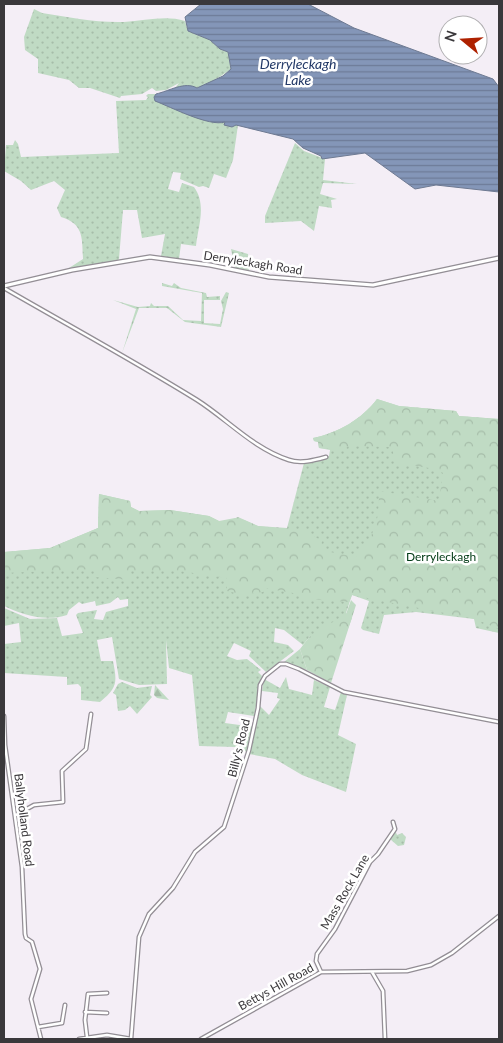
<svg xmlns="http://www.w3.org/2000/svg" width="503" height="1043" font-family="Lato,sans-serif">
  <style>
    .grass { fill: url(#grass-dots) }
    .forest { fill: url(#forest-firs) }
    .park { fill: url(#park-crowns) }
    .water { fill: url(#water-rules); stroke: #6e7a92 }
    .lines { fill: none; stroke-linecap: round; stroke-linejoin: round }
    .minor-casing { stroke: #938e95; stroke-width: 5 }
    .tertiary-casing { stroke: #938e95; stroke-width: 5.5 }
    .minor { stroke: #fff; stroke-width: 2.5 }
    .tertiary { stroke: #fff; stroke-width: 3 }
    .labels { text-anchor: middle; stroke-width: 5; stroke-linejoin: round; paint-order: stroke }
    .street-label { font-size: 12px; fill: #3a383b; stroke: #fff }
    .park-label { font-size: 12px; fill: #003a15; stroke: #fff }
    .water-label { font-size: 14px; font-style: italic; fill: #233967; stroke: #fff }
  </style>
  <defs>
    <pattern id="grass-dots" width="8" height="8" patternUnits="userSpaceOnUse" patternTransform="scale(1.25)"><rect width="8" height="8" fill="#c0dbc4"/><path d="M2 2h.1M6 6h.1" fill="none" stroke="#a6bda9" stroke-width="1.8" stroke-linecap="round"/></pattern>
    <pattern id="forest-firs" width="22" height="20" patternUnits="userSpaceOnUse" patternTransform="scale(1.25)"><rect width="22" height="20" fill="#c0dbc4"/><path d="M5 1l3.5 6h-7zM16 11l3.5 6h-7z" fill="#a6bda9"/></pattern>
    <pattern id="park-crowns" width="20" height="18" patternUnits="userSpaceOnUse" patternTransform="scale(1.25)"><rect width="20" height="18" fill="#c0dbc4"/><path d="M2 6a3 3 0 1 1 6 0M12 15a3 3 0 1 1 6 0" fill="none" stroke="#a6bda9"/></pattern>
    <pattern id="water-rules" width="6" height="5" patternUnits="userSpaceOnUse" patternTransform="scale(1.25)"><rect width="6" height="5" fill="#8496b8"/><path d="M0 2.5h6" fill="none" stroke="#6d7b97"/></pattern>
  </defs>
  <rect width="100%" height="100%" fill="#f4eef6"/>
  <path class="grass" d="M34,9L42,13C69,17 96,23 124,22C145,21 165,15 185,21L188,31L210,40L220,49L228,52L231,69C225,74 203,88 195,88C187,88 183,86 175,88L179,83L166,90L156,91L152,88L142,94L121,96L120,98L90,88H79L69,80L38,73V59L25,50L24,37Z
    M148,94H156L154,97C177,108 200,123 225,122L224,125H238L233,160L226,178L214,174L209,188L203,186L199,187L180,179L181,173L173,172L168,189L179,192L182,183L194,187C207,205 198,226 196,246L181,244L179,259L161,256L165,234L142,238L137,210H123L119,259L115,263L69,268L83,259C82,238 84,224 61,217L57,208L65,190L54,181L31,190L21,181L4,171L6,145H13L15,140L18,144L21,157L119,153L116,101L146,100L148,97L146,96Z
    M295,143L304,151L325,159L323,180L357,184L323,183L320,194L337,199L331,200L332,208L319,206L314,231L301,221L265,223V216Z
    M231,249L248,254L249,271L235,268Z
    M162,283L172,286L174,283L181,288L206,293L207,297L220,296V300H204V323L220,324L223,309L221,301L226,292L229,293L221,327L185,322L167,308H139L122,353L136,309L113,300L138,307L150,306L151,303L154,306H168L183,320L201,321L202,293L162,286Z
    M377,399L399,406L456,411L459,416L499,419V633L476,628L474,619L416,612L384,615L379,634L363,630L361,628L369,601L352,595L346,613L352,618L347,631L310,636L303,645L284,630L275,628L274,642L288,645L294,651L266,672L249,656L251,651L234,643L227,656L237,660L247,659L261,670L258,672L262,676L254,716L228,712L225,723L254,727L247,752L235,747L199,746L192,675L169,668L166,640L167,684L139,685L119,679L112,637L97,640L101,661H113C117,682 118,687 100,702L81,700V687L78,684L67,685V677L4,673V644L21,642L19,623L4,626V608L30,619L57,618L62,636L83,633L76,615L78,613L97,610L94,619L103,620L106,612L128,606V599L120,600L118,597L110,603L96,606L95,601L82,604L79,602L69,610L67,615C46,622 22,615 4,606V552L50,548L98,528L99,494L130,501L131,507L139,511L170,510L209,516L219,521L226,522L238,517L258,526L287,528L304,463L315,462L329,456L330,450L319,448L318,442L314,441L313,438C338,433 362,419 377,399Z
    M300,649L307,670L284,662Z
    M286,677L289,689L312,695L314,680L330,687L324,707L335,710L341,692L347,695L338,735L356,744L346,792L302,775L275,759L249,754L259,705L269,715L280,699L277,698L278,693L262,691L264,679L280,688Z
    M122,682L137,688L152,686L150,695L152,697L137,714L130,706L125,710L118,711L116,695L113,693L118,684Z
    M395,830L397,835L402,833L406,837L404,845L398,846L390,839Z"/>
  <path class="forest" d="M155,685L169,700L157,698L154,695Z"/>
  <path class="park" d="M377,399L399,406L456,411L459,416L499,419V629L475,619L352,595L349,602L305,599L293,593L264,588L263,592L244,595L227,591V578L180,571H130V580L95,577V569L4,573V552L50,548L98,528L99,494L130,501L131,507L139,511L170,510L209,516L219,521L235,518L244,520L258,526L305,531L322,541L320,550L356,557C376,533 379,522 379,491L439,501L443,473L436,469L395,463L392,447L347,446L346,450L319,448L318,442L314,441L313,438C338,433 362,419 377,399Z
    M351,600L356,605L331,683L307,670L300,649L310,636L346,614Z"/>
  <path class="water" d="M201,4H308L354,28L493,79L499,87V192L436,185L415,189L365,153L322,159L321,156L303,148L293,139L236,125L232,127L224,125L225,122C209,127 171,107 155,101L154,97L156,94C169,91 185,81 197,88L223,76L231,69L228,52L220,49L210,40L188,31L185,17Z"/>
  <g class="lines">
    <defs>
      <path id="minor" d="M4,288C68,325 134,361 197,400C227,419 254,449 289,460C301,464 315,460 326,457
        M4,716L5,745L22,867L25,934L26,938L32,942L40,969L31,999L41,1039
        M16,815L34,805L63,802L62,771L86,749L91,714
        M321,972L316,961L317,954L335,929L370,862L378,854L395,829L393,822
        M372,972L383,991L385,1039
        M85,1012L107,1013
        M38,1027L62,1023L65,1005
        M87,1037L85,1020L88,994L107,993
        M79,1039L107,1035L131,1039
        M131,1039L139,937L149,914L173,888L195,852L224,827L249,750L258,708L260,685L265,676L280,664H286L299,669L344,692L499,722
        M201,1039L321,972L407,971L431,965L452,953L499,916"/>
      <path id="tertiary" d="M4,286L72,270L150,257L210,265L269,277L373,285L499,258"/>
    </defs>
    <use href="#minor" class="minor-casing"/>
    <use href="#tertiary" class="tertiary-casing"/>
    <use href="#minor" class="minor"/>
    <use href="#tertiary" class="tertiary"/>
  </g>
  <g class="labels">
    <g class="street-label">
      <text transform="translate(253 263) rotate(9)" y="4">Derryleckagh Road</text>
      <text transform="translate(239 748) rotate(-76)" y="4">Billy's Road</text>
      <text transform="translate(24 820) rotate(83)" y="4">Ballyholland Road</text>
      <text transform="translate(345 892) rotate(-60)" y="4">Mass Rock Lane</text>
      <text transform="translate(276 987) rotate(-29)" y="4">Bettys Hill Road</text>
    </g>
    <g class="park-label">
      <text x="441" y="561">Derryleckagh</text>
    </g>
    <g class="water-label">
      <text x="298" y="69">Derryleckagh<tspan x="298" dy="16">Lake</tspan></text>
    </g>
  </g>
  <rect width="503" height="1043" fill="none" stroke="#3a383b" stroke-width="10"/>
  <g transform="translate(463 40) rotate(288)"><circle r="24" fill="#ffffff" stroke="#b0afb1"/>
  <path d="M0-4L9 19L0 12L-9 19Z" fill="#ae2100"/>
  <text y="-8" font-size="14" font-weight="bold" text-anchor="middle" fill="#3a383b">N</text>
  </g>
</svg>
